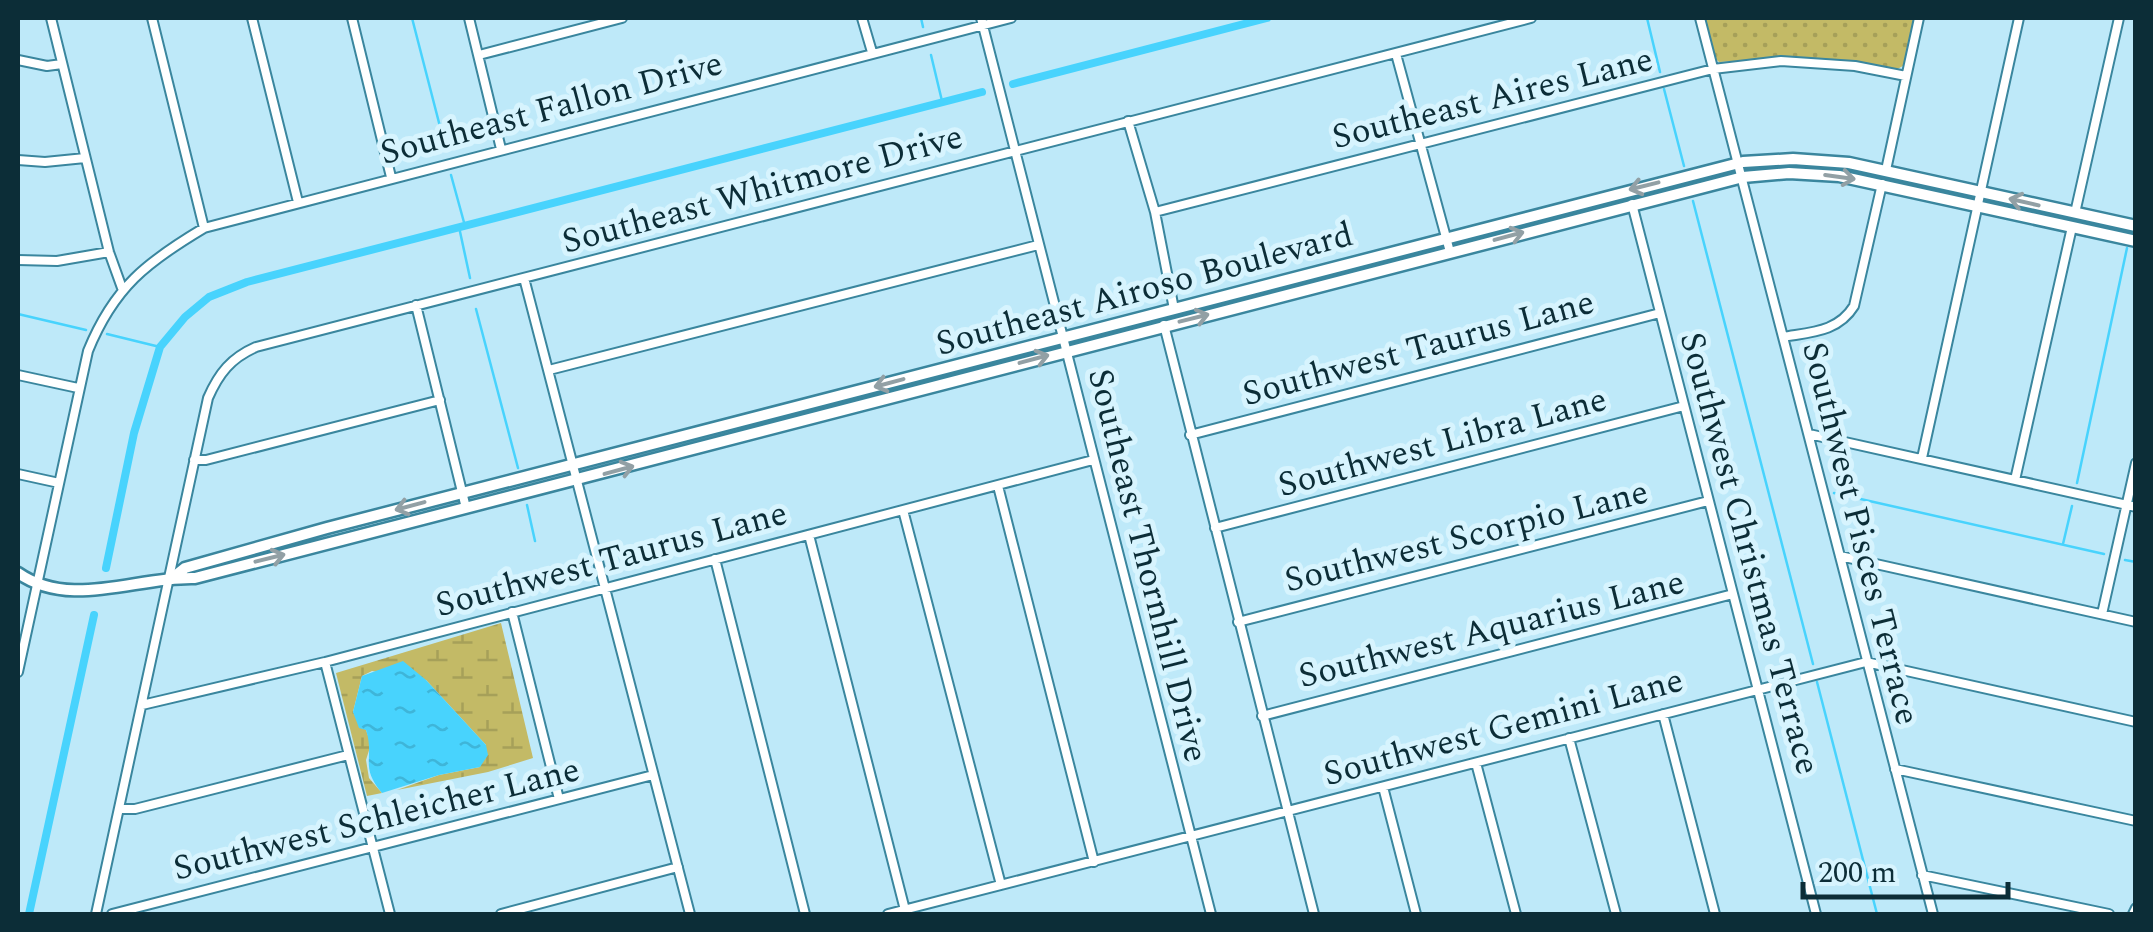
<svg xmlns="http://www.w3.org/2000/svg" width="2153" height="932" font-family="Spectral,serif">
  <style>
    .wetland { fill: url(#wetland-marsh) }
    .park { fill: url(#park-dots) }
    .water { fill: url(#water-ripples) }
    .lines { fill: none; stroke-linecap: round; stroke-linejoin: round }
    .stream { stroke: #48d3fd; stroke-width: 2.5 }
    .canal { stroke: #48d3fd; stroke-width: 8 }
    .minor-casing { stroke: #3a869e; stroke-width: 12 }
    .major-casing { stroke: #3a869e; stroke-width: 15 }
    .minor { stroke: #fff; stroke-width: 8 }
    .major { stroke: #fff; stroke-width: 10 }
    .oneway { stroke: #92a0a5 }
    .labels { text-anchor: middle; stroke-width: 10; stroke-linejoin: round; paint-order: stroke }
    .street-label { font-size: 35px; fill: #0c2d37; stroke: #d7f4fe }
  </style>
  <defs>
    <pattern id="wetland-marsh" width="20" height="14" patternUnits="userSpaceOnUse" patternTransform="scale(2.5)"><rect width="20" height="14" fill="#c3ba66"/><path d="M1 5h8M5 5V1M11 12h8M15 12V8" fill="none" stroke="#a6a059"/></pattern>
    <pattern id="park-dots" width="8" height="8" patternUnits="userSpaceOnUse" patternTransform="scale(2.5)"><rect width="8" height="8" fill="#c3ba66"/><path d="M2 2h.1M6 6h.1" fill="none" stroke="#a6a059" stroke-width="1.8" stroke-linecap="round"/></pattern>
    <pattern id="water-ripples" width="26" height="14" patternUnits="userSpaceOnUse" patternTransform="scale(2.5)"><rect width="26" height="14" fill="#48d3fd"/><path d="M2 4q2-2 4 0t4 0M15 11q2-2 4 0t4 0" fill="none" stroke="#3eb5d9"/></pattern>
  </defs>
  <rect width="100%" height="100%" fill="#bee9f9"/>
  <path class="wetland" d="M501,623L533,758L488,772L397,790L439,775L480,767L486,745L426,680L372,671L362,676L353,712L366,730L371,744L366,760L369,778L382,793L367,796L336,673Z"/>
  <path class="park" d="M1704,18H1916L1906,64L1896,70L1800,58L1719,62L1714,57Z"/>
  <path class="water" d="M403,661L426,680L486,745L488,755L480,767L439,775L382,793C359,766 375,758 366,730L359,728L353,712L362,676Z"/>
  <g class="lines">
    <path class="stream" d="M412,18L445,146
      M921,18L923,27
      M1647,18L1660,72
      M931,55L942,101
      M1664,89L1684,166
      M451,175L465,226
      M1693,201L1813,664
      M2134,216L2136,209
      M459,227L470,278
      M476,309L518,468
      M18,314L86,330
      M107,334L160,347
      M2077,483L2127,248
      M1834,493L2104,554
      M527,505L535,541
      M2063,544L2072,506
      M2125,560L2136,562
      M1817,682L1877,914"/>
    <path class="canal" d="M1013,84L1267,18
      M106,568L134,433L160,347L185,317L209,297L247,282L982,92
      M29,914L94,615"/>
    <defs>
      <path id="minor" d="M51,18L109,252L122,288
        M152,18L204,228
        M252,18L298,202
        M352,18L391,177
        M469,18L501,149
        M862,18L872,52
        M981,18L1211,914
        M1700,18L1933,914
        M1396,54L1450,252
        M479,55L622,18
        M18,60L47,66L62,64
        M1128,121L1155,212L1174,309
        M18,160L45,162L85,158
        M1886,170L1919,18
        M1632,204L1816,914
        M1155,212L1713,69L1781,61L1855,66L1906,76
        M2075,213L2119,18
        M18,260L57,261L109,252
        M524,278L690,914
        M416,305L466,508
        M1164,325L1314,914
        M1783,337C1811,332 1838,332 1854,306L1882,184
        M549,370L1038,245
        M18,375L78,388
        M1809,434L2136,507
        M1190,435L1660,313
        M1922,458L2019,18
        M194,460H206L440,400
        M18,474L59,483
        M2015,480L2072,227
        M998,486L1094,862
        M903,510L1001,885
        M1215,528L1684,406
        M809,535L905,910
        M1840,556L2136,622
        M715,559L805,914
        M512,612L559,799
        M2102,614L2136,463
        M1238,622L1708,501
        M325,662L390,914
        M18,672L88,351C114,287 147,262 204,228L1011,18
        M142,705L325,662L1093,460
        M1663,714L1715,914
        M1262,716L1733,594
        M1569,738L1616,914
        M1476,763L1516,914
        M1895,769L2136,821
        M1383,787L1416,914
        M119,809H135L348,755
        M1922,875L2109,914
        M96,914L208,398C219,373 231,358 256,347L1531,18
        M112,914L653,775
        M501,914L678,867
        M888,914L1866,662L2136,722
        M2133,914L2136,908"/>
      <path id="major" d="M18,573C71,610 137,576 195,578L1743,177L1789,173L1839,176L2136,241
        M175,576L185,568L327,528L1743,162L1793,159L1849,163L2136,226"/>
    </defs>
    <use href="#minor" class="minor-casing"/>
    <use href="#major" class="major-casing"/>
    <use href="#minor" class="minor"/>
    <use href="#major" class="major"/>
  </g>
  <defs><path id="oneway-shaft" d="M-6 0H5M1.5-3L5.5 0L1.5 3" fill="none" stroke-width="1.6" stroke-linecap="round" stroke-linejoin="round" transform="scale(2.5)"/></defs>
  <g class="oneway">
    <use href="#oneway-shaft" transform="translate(1840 177) rotate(8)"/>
    <use href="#oneway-shaft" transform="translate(1644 186) rotate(166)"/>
    <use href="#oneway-shaft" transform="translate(2024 202) rotate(-167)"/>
    <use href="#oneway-shaft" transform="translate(1509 236) rotate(-15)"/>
    <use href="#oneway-shaft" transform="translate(1194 318) rotate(-14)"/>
    <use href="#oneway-shaft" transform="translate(1034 359) rotate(-15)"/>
    <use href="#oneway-shaft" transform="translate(889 383) rotate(165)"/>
    <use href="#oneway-shaft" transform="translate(619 470) rotate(-15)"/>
    <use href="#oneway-shaft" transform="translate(410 506) rotate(165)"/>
    <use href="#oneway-shaft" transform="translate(270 558) rotate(-14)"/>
  </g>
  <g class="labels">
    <g class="street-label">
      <text transform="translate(1492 97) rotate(-14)" y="12">Southeast Aires Lane</text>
      <text transform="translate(551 107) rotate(-15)" y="12">Southeast Fallon Drive</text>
      <text transform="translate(762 188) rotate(-15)" y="12">Southeast Whitmore Drive</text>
      <text transform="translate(1144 288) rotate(-15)" y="12">Southeast Airoso Boulevard</text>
      <text transform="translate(1418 347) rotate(-15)" y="12">Southwest Taurus Lane</text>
      <text transform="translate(1442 441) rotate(-15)" y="12">Southwest Libra Lane</text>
      <text transform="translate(1862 533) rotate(76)" y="12">Southwest Pisces Terrace</text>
      <text transform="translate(1466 535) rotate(-14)" y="12">Southwest Scorpio Lane</text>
      <text transform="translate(1751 553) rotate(75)" y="12">Southwest Christmas Terrace</text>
      <text transform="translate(611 558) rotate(-15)" y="12">Southwest Taurus Lane</text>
      <text transform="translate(1149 565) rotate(76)" y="12">Southeast Thornhill Drive</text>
      <text transform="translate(1491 628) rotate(-14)" y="12">Southwest Aquarius Lane</text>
      <text transform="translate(1503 726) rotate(-15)" y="12">Southwest Gemini Lane</text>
      <text transform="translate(376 818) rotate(-14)" y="12">Southwest Schleicher Lane</text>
    </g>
  </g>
  <rect width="2153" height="932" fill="none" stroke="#0c2d37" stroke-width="40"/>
  <path d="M1803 882v15h205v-15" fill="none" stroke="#0c2d37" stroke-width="5"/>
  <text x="1818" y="882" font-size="30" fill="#0c2d37" stroke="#d7f4fe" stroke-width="8" paint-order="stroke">200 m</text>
</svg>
